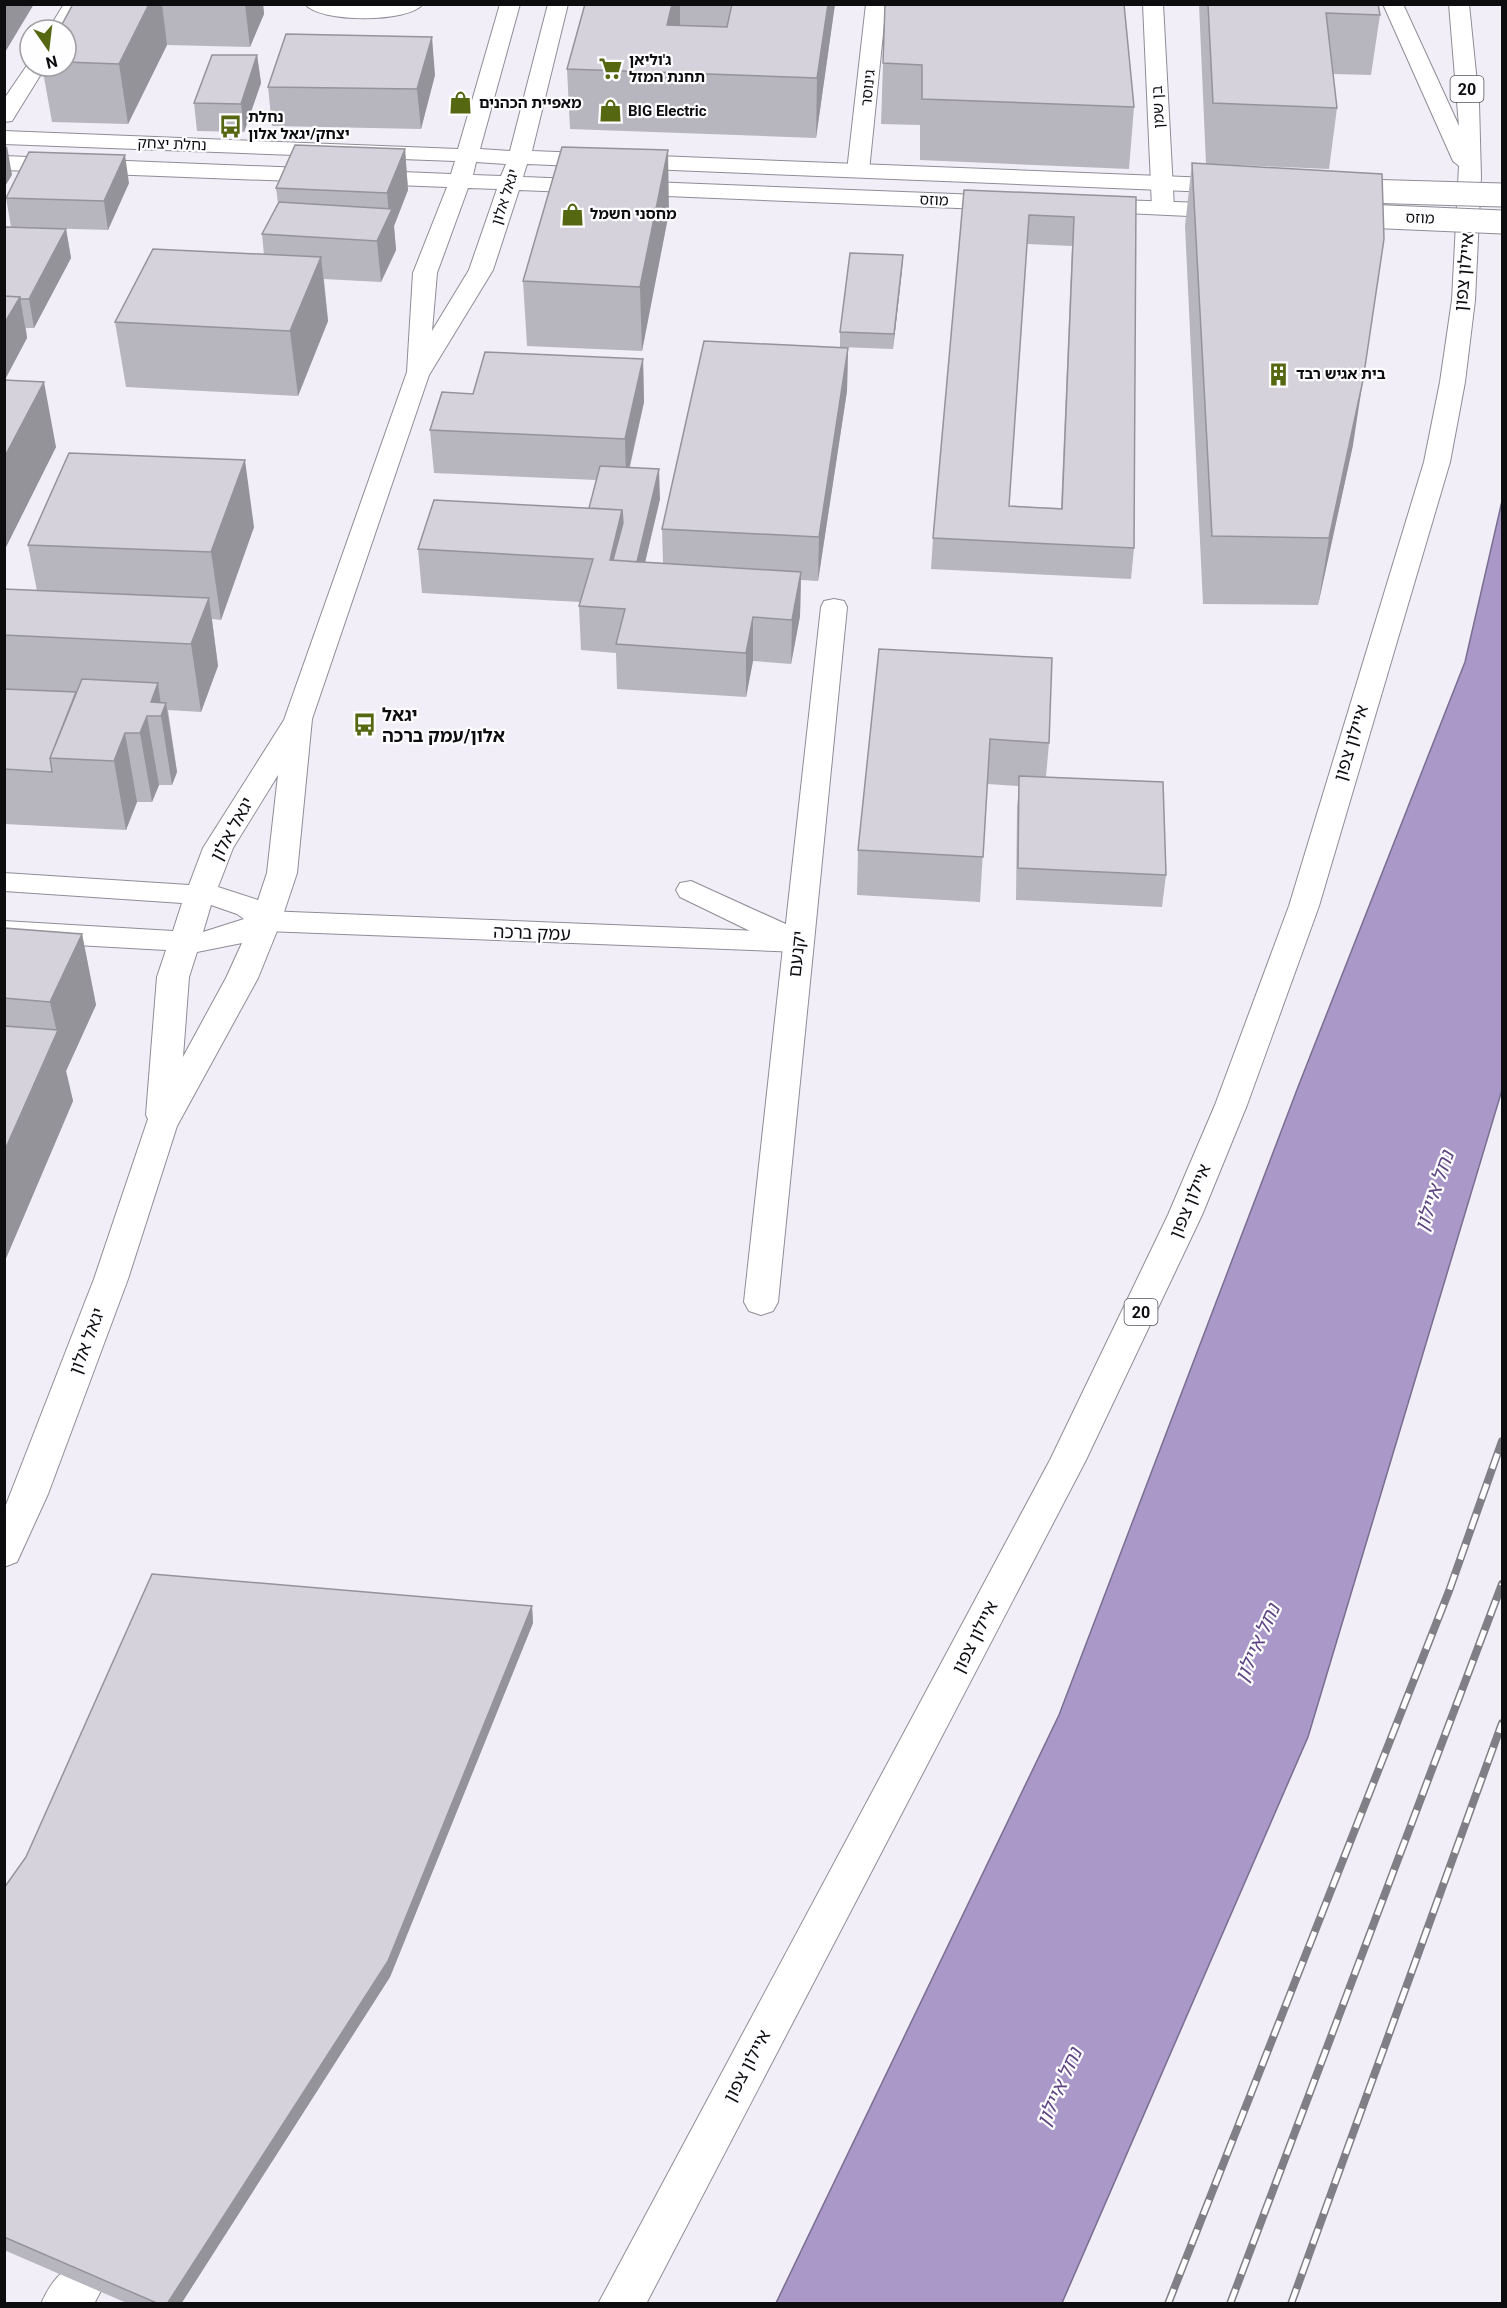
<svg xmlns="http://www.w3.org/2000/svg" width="1507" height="2308" font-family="Roboto,'Noto Sans Hebrew',sans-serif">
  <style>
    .water { fill: #a998c8; stroke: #7a6e90; stroke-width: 1.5 }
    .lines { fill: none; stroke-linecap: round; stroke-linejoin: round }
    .lane-casing { stroke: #8f8c96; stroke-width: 2 }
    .street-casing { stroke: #8f8c96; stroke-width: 2 }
    .secondary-casing { stroke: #8f8c96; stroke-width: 2 }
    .highway-casing { stroke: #8f8c96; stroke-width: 2 }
    .lane { fill: #fff; fill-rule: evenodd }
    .street { fill: #fff; fill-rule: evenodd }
    .secondary { fill: #fff; fill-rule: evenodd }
    .highway { fill: #fff; fill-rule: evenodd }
    .rail-casing { stroke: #817f86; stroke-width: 8 }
    .rail { stroke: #fefdff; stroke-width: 5; stroke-dasharray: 16; stroke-linecap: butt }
    .secondary-bridge-casing { stroke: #8f8c96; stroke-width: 25; stroke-linecap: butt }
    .secondary-bridge { stroke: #fff; stroke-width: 23 }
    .wall { fill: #b7b5bd; fill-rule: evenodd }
    .shaded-wall { fill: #95939a }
    .building { fill: #d5d2dc; stroke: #95939a; stroke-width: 1.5; fill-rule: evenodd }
    .labels { text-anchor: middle; stroke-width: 4.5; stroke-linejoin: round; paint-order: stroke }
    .far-poi-label { font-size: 15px; font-weight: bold; fill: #0d0c0f; stroke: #fefdff; text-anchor: start }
    .far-street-label { font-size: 15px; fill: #0d0c0f; stroke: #fefdff }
    .shield { fill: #fefdff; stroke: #555457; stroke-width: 1.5 }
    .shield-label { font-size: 16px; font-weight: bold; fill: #0d0c0f }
    .street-label { font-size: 18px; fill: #0d0c0f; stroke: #fefdff }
    .poi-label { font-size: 18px; font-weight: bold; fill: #0d0c0f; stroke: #fefdff; text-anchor: start }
    .water-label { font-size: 20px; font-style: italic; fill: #5d4582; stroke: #fefdff }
  </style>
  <rect width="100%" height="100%" fill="#f1eef8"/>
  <path class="water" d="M1502,501V1090L1308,1737L1062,2303H776L1059,1715L1298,1087L1465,662Z"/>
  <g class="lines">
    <defs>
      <path id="lane" d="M305,4H423C409,23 319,23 305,4Z
        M691,881L810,935L814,942L778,1302L773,1311L761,1315L749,1311L744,1302L783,947L680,897L676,890L680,883Z
        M82,2261L98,2267L105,2283L94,2304H41C50,2283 61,2269 82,2261Z"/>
      <path id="street" d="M64,4H84L66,33V30H48Z
        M866,4H886L869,171L866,176H850L847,171Z
        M1143,4H1163L1174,208L1171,213H1155L1152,208Z
        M30,61V66H46L12,121L4,122V99Z
        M834,599L844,601L847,607L814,942L810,949L799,952L266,931L255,928L251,921L255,914L266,911L785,932L821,607L824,601Z"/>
      <path id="secondary" d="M500,4H520L480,149L510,151L548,4H568L532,151L1235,179L1243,181L1246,186L1243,191L1235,193L527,164L523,177L1006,196L1014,198L1017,203L1014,208L1006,210L519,190L493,270L429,375L312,719L297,873L281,921L258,978L177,1126L128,1279L48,1494L17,1562L4,1567V1510L94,1279L148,1119L146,1115L157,977L166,950L4,941V921L173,931L182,903L4,891V873L189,885L203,848L284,720L407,372L413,273L447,187L4,170V156L451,174L455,161L4,144V131L458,149ZM476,162L506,164L501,176L473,175ZM468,188L497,189L469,270L432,331L437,273ZM278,775L267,873L258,900L218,887L233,848ZM211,905L237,914L244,919L203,932ZM242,943L226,978L183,1057L189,977L197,952Z
        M1091,199L1231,204L1239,206L1242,211L1239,216L1231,218L1083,211L1080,206L1083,201Z"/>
      <path id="highway" d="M1383,4H1403L1459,126L1449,4H1469L1479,103L1481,177L1475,300L1465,382L1450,462L1319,906L1247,1105L1202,1215L1086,1460L646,2304H598L1050,1460L1168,1215L1215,1105L1289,906L1424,462L1440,382L1452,300L1459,166L1453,161Z"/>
    </defs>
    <use href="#lane" class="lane-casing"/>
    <use href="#street" class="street-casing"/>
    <use href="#secondary" class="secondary-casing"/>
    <use href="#highway" class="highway-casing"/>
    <use href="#lane" class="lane"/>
    <use href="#street" class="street"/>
    <use href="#secondary" class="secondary"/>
    <use href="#highway" class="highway"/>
    <defs>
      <path id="rail" d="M1168,2304L1449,1591L1502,1441
        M1230,2304L1502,1584
        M1291,2304L1502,1723"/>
    </defs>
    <use href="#rail" class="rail-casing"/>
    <use href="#rail" class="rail"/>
    <defs>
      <path id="secondary-bridge" d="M1363,191L1502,195
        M1365,216L1502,222"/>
    </defs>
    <use href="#secondary-bridge" class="secondary-bridge-casing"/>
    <use href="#secondary-bridge" class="secondary-bridge"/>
  </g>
  <path class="wall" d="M73,4H263L264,14L250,47L167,45L128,124L52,122L42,66H66V30Z
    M343,4H389L381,6Z
    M585,4H835L816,138L570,129L567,69Z
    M885,4L1134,107L1129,169L920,160V125L881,124Z
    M1199,4H1378L1380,15L1371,75L1333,74L1337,108L1329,169L1210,164L1353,445L1318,605L1203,604L1185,226L1192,163L1206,164Z
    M257,55L261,83L244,132L197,131L194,103Z
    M435,75L421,129L272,126L268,87Z
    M405,149L408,190L394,226L396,250L381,282L324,279L328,321L298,396L126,387L115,322L264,255L262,234L278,203L276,188Z
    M129,183L108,230L41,228L66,229L71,258L34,328H26L27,338L5,380L56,447L6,547H4V226L11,227L6,198Z
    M964,190L1136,197L1134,548L1131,579L931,569L933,538ZM1027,244L1072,246L1061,508L1009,506Z
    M669,212L642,351L527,346L523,281Z
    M903,255L902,270L893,349L840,347V332Z
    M848,348L847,391L818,581L801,580L800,616L791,664L753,661L746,697L617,689L616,653L581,650L579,606L580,602L422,593L418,549L589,508L596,480L434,473L430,430L473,394L643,359L644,402L630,467L660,499L645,562L663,563L662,529Z
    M254,527L221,620L212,619L218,666L201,712L168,710L177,772L172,785H159L152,802H137L126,830L4,824V589L37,591L28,545Z
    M879,649L1049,743L1046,777L1166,875L1162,907L1016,900L1017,808L1019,786L987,784L980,902L857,895L858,850Z
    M4,928L82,934L96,1005L66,1071L73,1101L4,1263Z
    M532,1606L533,1623L390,1977L181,2304H129L4,2250V1888Z"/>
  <path class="shaded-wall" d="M4,4H34L4,54Z
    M149,4H162L167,45L128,124L119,64Z
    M245,4H263L264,14L250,47Z
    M672,4H680V31L667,25Z
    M828,4H835L816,138L817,78Z
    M432,37L435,75L421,129L417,89Z
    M257,55L261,83L244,132L241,104Z
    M7,146L12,175L4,188V150Z
    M405,149L408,190L394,226L396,250L381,282L377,241L389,215L387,193Z
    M668,150L669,212L642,351L640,287Z
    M125,155L129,183L108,230L104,201Z
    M66,229L71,258L34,328L29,299Z
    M903,255L902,270L893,349L894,334Z
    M321,257L328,321L298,396L290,331Z
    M20,297L27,338L4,381V324Z
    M848,348L847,391L818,581L819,537Z
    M643,359L644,402L626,482L625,439Z
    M1363,380L1353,445L1318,605L1329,538Z
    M44,382L56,447L6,547L4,540V458Z
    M245,460L254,527L221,620L211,552Z
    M659,469L660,499L635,605L634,574Z
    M622,510L624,553L619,573L610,560Z
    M801,572L800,616L791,664L792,620Z
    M209,598L218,666L201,712L191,644Z
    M753,617V661L746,697V653Z
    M158,683L162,713L166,703L177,772L172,785L161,716L151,702Z
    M147,716L159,785L152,802L140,733Z
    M125,733L137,802L126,830L114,761Z
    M82,934L96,1005L66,1071L73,1101L4,1263V1152L57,1033L50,1002Z
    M532,1606L533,1623L390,1977L181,2304H167Z"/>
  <path class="building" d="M73,4H149L119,64L66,62V30H59Z
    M585,4H672L667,25L727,27L732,4H828L817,78L567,69Z
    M885,4H1124L1134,107L922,99V65L883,63Z
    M1208,4H1378L1380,15L1326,13L1337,108L1213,103Z
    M286,34L432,37L417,89L268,87Z
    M212,55H257L241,104L194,103Z
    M295,145L405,149L387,193L276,188Z
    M562,147L668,150L640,287L523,281Z
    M29,152L125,155L104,201L6,198Z
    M1192,163L1382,174L1384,239L1363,380L1329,538L1212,536Z
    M964,190L1136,197L1134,548L933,538ZM1029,215L1074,217L1062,509L1009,506Z
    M279,202L392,209L377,241L262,234Z
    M4,227L66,229L29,299H20V297L4,296Z
    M153,249L321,257L290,331L115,322Z
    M850,253L903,255L894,334L840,332Z
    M4,296L20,297L4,324Z
    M704,341L848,348L819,537L662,529Z
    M485,352L643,359L625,439L430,430L442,392L473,394Z
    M4,380L44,382L4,458Z
    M69,453L245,460L211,552L28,545Z
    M600,466L659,469L637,562L613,560L623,523L622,510L589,508Z
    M434,500L622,510L610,560L801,572L792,620L753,617L746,653L616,644L625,609L579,606L593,559L418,549Z
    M4,589L209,598L191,644L4,635Z
    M879,649L1052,658L1049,743L990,739L983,857L858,850Z
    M82,679L158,683L151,702L166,703L161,716H147L140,733H125L114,761L50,758Z
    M4,689L76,692L50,758L52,772L4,769Z
    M1019,776L1163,782L1166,875L1018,868Z
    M4,928L82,934L50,1002L4,998Z
    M4,1026L58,1030L4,1152Z
    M152,1574L532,1606L388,1961L167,2304H159L4,2237V1888L26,1857Z"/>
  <defs>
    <symbol id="supermarket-bare" viewBox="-9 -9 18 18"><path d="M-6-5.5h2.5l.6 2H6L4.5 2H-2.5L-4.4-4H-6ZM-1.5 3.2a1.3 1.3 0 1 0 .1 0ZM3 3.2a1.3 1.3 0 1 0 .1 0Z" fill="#566711" stroke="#fefdff" stroke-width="2.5" paint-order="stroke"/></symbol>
    <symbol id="shop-bare" viewBox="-9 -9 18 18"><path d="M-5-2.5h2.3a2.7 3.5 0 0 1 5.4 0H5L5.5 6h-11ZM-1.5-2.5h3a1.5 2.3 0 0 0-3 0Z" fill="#566711" stroke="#fefdff" stroke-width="2.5" paint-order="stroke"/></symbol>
    <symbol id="bus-bare" viewBox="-9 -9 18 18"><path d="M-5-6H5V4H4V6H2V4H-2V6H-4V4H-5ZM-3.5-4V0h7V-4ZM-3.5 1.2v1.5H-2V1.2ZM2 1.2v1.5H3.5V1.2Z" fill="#566711" stroke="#fefdff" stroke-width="2.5" paint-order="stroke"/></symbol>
    <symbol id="building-bare" viewBox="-9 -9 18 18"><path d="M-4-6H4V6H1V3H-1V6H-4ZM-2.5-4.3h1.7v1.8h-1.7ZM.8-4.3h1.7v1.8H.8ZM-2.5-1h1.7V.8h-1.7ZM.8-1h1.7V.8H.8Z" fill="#566711" stroke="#fefdff" stroke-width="2.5" paint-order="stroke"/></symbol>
  </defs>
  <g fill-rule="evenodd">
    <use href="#supermarket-bare" x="594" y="52" width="33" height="33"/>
    <use href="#shop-bare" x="444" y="86" width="33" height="33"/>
    <use href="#shop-bare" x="594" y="94" width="33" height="33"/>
    <use href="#bus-bare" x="214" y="110" width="33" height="33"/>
    <use href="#shop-bare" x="556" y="198" width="33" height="33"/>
    <use href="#building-bare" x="1262" y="358" width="33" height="33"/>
    <use href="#bus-bare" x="348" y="708" width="33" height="33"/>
  </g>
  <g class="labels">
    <g class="far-poi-label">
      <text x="629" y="65">ג'וליאן<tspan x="629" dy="17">תחנת המזל</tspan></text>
      <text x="479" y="108">מאפיית הכהנים</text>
      <text x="628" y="116">BIG Electric</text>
      <text x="248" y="122">נחלת<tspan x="248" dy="17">יצחק/יגאל אלון</tspan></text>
      <text x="590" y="219">מחסני חשמל</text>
      <text x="1296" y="379">בית אגיש רבד</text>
    </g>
    <g class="far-street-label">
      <text transform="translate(868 88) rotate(-84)" y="5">גינוסר</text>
      <text transform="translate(1158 107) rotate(-93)" y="5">בן שמן</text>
      <text transform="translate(172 144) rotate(2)" y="5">נחלת יצחק</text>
      <text transform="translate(505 197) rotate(-72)" y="5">יגאל אלון</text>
      <text transform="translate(934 200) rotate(2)" y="5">מוזס</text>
      <text transform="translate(1420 218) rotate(2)" y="5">מוזס</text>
    </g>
    <g class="shield">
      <rect x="1450.5" y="76" width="33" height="26" rx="4.5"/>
      <rect x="1124.5" y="1299" width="33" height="26" rx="4.5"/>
    </g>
    <g class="shield-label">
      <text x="1467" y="95">20</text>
      <text x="1141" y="1318">20</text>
    </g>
    <g class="street-label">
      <text transform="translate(1464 272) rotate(-85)" y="6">איילון צפון</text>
      <text transform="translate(1351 743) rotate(-73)" y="6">איילון צפון</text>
      <text transform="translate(232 829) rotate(-61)" y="6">יגאל אלון</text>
      <text transform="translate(532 933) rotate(2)" y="6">עמק ברכה</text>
      <text transform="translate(797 954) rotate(-84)" y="6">יקנעם</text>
      <text transform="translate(1190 1201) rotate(-67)" y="6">איילון צפון</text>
      <text transform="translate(87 1341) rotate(-69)" y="6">יגאל אלון</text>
      <text transform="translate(975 1637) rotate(-63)" y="6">איילון צפון</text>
      <text transform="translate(747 2066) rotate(-62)" y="6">איילון צפון</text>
    </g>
    <g class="poi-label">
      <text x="382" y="721">יגאל<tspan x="382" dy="21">אלון/עמק ברכה</tspan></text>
    </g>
    <g class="water-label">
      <text transform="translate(1434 1191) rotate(-71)" y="7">נחל איילון</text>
      <text transform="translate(1257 1643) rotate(-66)" y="7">נחל איילון</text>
      <text transform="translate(1059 2087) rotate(-66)" y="7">נחל איילון</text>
    </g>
  </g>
  <rect width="1507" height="2308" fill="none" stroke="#0d0c0f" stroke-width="12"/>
  <g transform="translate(48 48) rotate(166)"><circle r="28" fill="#fefdff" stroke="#9e9d9f" stroke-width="1.5"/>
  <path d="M0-4.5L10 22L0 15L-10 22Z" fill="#566711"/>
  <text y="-9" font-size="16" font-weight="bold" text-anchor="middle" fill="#0d0c0f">N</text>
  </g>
</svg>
